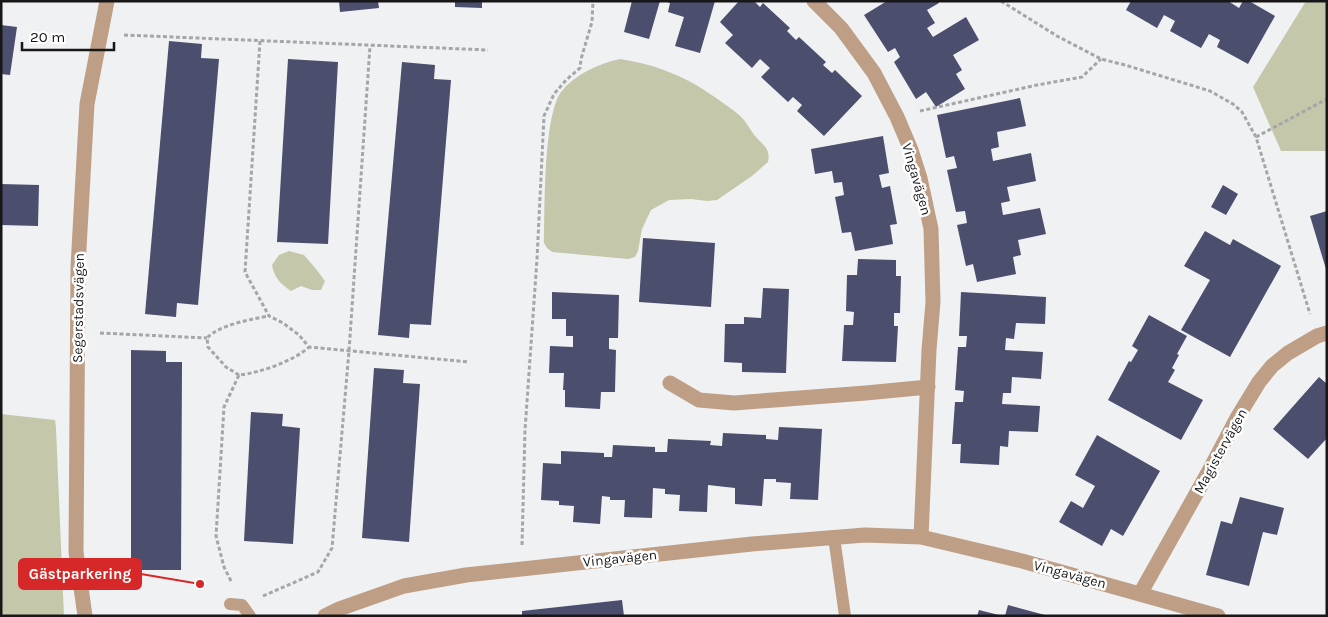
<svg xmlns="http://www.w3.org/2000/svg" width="1328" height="617" font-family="Karla,sans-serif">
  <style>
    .green { fill: #c5c7ab }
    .building { fill: #4c4e6e }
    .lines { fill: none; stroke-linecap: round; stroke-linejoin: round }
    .path { stroke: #a5a6a8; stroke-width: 3; stroke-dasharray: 4 2.5; stroke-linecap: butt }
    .lane { stroke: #be9f86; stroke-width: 12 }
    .street { stroke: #be9f86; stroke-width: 15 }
    .labels { text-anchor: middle; stroke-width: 5; stroke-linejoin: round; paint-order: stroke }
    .street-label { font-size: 14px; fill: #171718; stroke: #fff }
    .leader { fill: none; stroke: #d62828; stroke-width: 2 }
    .callout-dot { fill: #d62828; stroke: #fff; stroke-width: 2 }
    .callout { fill: #d62828; stroke: #d62828; stroke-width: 2 }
    .callout-label { font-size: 15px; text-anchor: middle; font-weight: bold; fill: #fff }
  </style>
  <rect width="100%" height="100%" fill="#f0f1f3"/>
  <path class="green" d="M1306,1H1327V151H1281L1253,87Z
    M620,59C660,65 691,79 723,103C730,108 738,113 744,120C748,125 751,131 755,136C763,145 771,149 768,162L752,176L717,200L707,201L691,199L669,200L651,210L642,229L638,251L635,257L628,259L552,252L547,248L544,243C545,209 543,118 561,92C575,74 598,64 620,59Z
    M289,251L304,255L316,269L325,281L321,290H312L301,286L291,291C281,284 274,278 272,265L279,255Z
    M1,414L55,420L56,428L64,616H1Z"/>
  <path class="building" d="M339,1H378L379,8L340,12Z
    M455,1H482V8L455,7Z
    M632,1H660L649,39L624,32Z
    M665,1H715L700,53L675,46L684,17L668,12L670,3Z
    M739,1H754L760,7L763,3L790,28L787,31L796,40L799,37L826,62L823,65L832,73L835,70L862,96L824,136L797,111L802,105L793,97L788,102L761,77L770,68L760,59L752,68L725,43L733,35L720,22Z
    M887,1H938L939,3L927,10L935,23L927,28L933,37L966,17L979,40L953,55L962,70L956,74L965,89L936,107L926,92L916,99L894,62L900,57L895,48L888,52L864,15Z
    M1131,1H1228L1239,8L1243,1H1249L1275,16L1248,64L1217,47L1220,40L1209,34L1201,48L1170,31L1175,21L1164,15L1157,28L1126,10Z
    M1,25L17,27L10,75L1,74Z
    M169,41L202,44L201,58L219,59L198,305L177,303L176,317L145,314Z
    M288,59L338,62L328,244L277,242Z
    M402,62L435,65L434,79L451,80L431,325L410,324L409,338L378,335Z
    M1020,98L1026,126L997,132L999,147L991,149L993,161L1031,153L1036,181L1007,187L1010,201L1001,203L1003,215L1040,208L1046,234L1018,240L1021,255L1013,257L1016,274L977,282L973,264L966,266L957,225L967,223L965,211L956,212L947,170L957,168L954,156L946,158L937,115Z
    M883,136L889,173L879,175L882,188L890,186L897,224L890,225L893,244L855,251L851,232L842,233L835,197L844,195L842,182L834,183L832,171L815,174L811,149Z
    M1,184L39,185L38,226L1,225Z
    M1223,185L1238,194L1226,215L1211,207Z
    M1327,211V269H1326L1310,216Z
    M1205,231L1230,245L1233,239L1281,266L1230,357L1181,330L1210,280L1184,266Z
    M643,238L715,243L711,307L639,302Z
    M858,259L896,260V276H901L900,313H894V326H898L896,362L842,361L844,325H853L854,312L846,311L847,275H857Z
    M763,288L789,289L786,373L742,372V363L724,362L725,324H744V317L761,318Z
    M552,292L619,295L618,338H609V349L616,350L615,392H601L600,409L565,407V390H563L564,373H549L550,346L573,347V336H566V319H552Z
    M961,292L1046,297L1045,324L1016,323L1014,339L1006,338L1005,350L1043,352L1041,379L1012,377L1011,393H1003L1002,404L1040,406L1038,432L1009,431L1008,447L1000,446L999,465L960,463L961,444H952L955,402H963L964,391L955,390L958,347H966L967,336H959Z
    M1149,315L1187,336L1177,354L1179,355L1172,368L1175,370L1168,382L1203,400L1181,440L1108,400L1129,361L1131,362L1138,350L1132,346Z
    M131,350L166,351V362H182L181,570H131Z
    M374,368L404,370L403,383L420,384L409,542L362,538Z
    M1319,377L1327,384V438L1308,459L1273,429Z
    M251,412L283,414L282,426L300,428L293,544L244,541Z
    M779,427L822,429L818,500L790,499L791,483L776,482V479H764L762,506L735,504V488L708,485L707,512L679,511L680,495L665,494V489L653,488L652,518L624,517L625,500H610V497L602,496L600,524L573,522L574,506L559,505V501L541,500L543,463L561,464V451L604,453V457H612L613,445L655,447V452H667L668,439L711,441L710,445L722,446L723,433L766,435V439L778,440Z
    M1097,435L1160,471L1123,536L1111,529L1102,546L1059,522L1071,501L1083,508L1095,486L1075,475Z
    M1240,497L1284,508L1277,535L1263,532L1249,586L1206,575L1221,521L1232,524Z
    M622,600L624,616H522V611Z
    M1008,605L1045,615V616H1005Z
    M979,610L999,615V616H977Z"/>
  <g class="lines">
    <path class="path" d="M1001,1L1057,36L1101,59L1125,65L1210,91L1233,104L1242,112L1256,137L1310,314
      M124,35L488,50
      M260,41L245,272L269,316L283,323L299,335L309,347L469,362
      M920,111L1037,85L1082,77L1101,59
      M1256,137L1327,99
      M100,333L207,338
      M239,375L226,367L208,347L207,338C219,325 252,319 269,316
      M522,545L525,430L537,259L544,116L554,94L566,80L580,68L581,59L592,22L593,1
      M231,581L224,567L216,536L224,407L239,375C259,373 294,361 309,347
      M263,596L318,572L332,548L349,351L370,46"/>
    <path class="lane" d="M834,537L845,616
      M230,604L242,605L250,616"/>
    <path class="street" d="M814,1L841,28L874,73L897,117L911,150L920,178L931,229L933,302L929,350L921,537
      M670,383L699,400L734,403L866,393L928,387
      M1140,594L1209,471L1237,418L1259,382L1272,366L1288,353L1317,336L1327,333
      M85,616L76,552L78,267L87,104L107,1
      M325,616L339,609L404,586L466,575L752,544L865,535L921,537L1022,561L1218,616"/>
  </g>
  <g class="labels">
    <g class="street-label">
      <text transform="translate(917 179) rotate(74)" y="5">Vingavägen</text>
      <text transform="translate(78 308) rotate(-89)" y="5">Segerstadsvägen</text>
      <text transform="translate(1220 451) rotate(-61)" y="5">Magistervägen</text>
      <text transform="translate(620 558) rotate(-6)" y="5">Vingavägen</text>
      <text transform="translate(1070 574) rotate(15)" y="5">Vingavägen</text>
    </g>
  </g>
  <path class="leader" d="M200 584L141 574"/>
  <circle class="callout-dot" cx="200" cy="584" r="5"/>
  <rect class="callout" x="19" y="559" width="122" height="30" rx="5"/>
  <g class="callout-label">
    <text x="80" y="579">Gästparkering</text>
  </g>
  <rect width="1328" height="617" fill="none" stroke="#171718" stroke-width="5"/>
  <path d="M22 42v8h92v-8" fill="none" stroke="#171718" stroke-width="2.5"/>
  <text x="30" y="42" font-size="15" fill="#171718" stroke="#ffffff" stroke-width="4" paint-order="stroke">20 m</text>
</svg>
